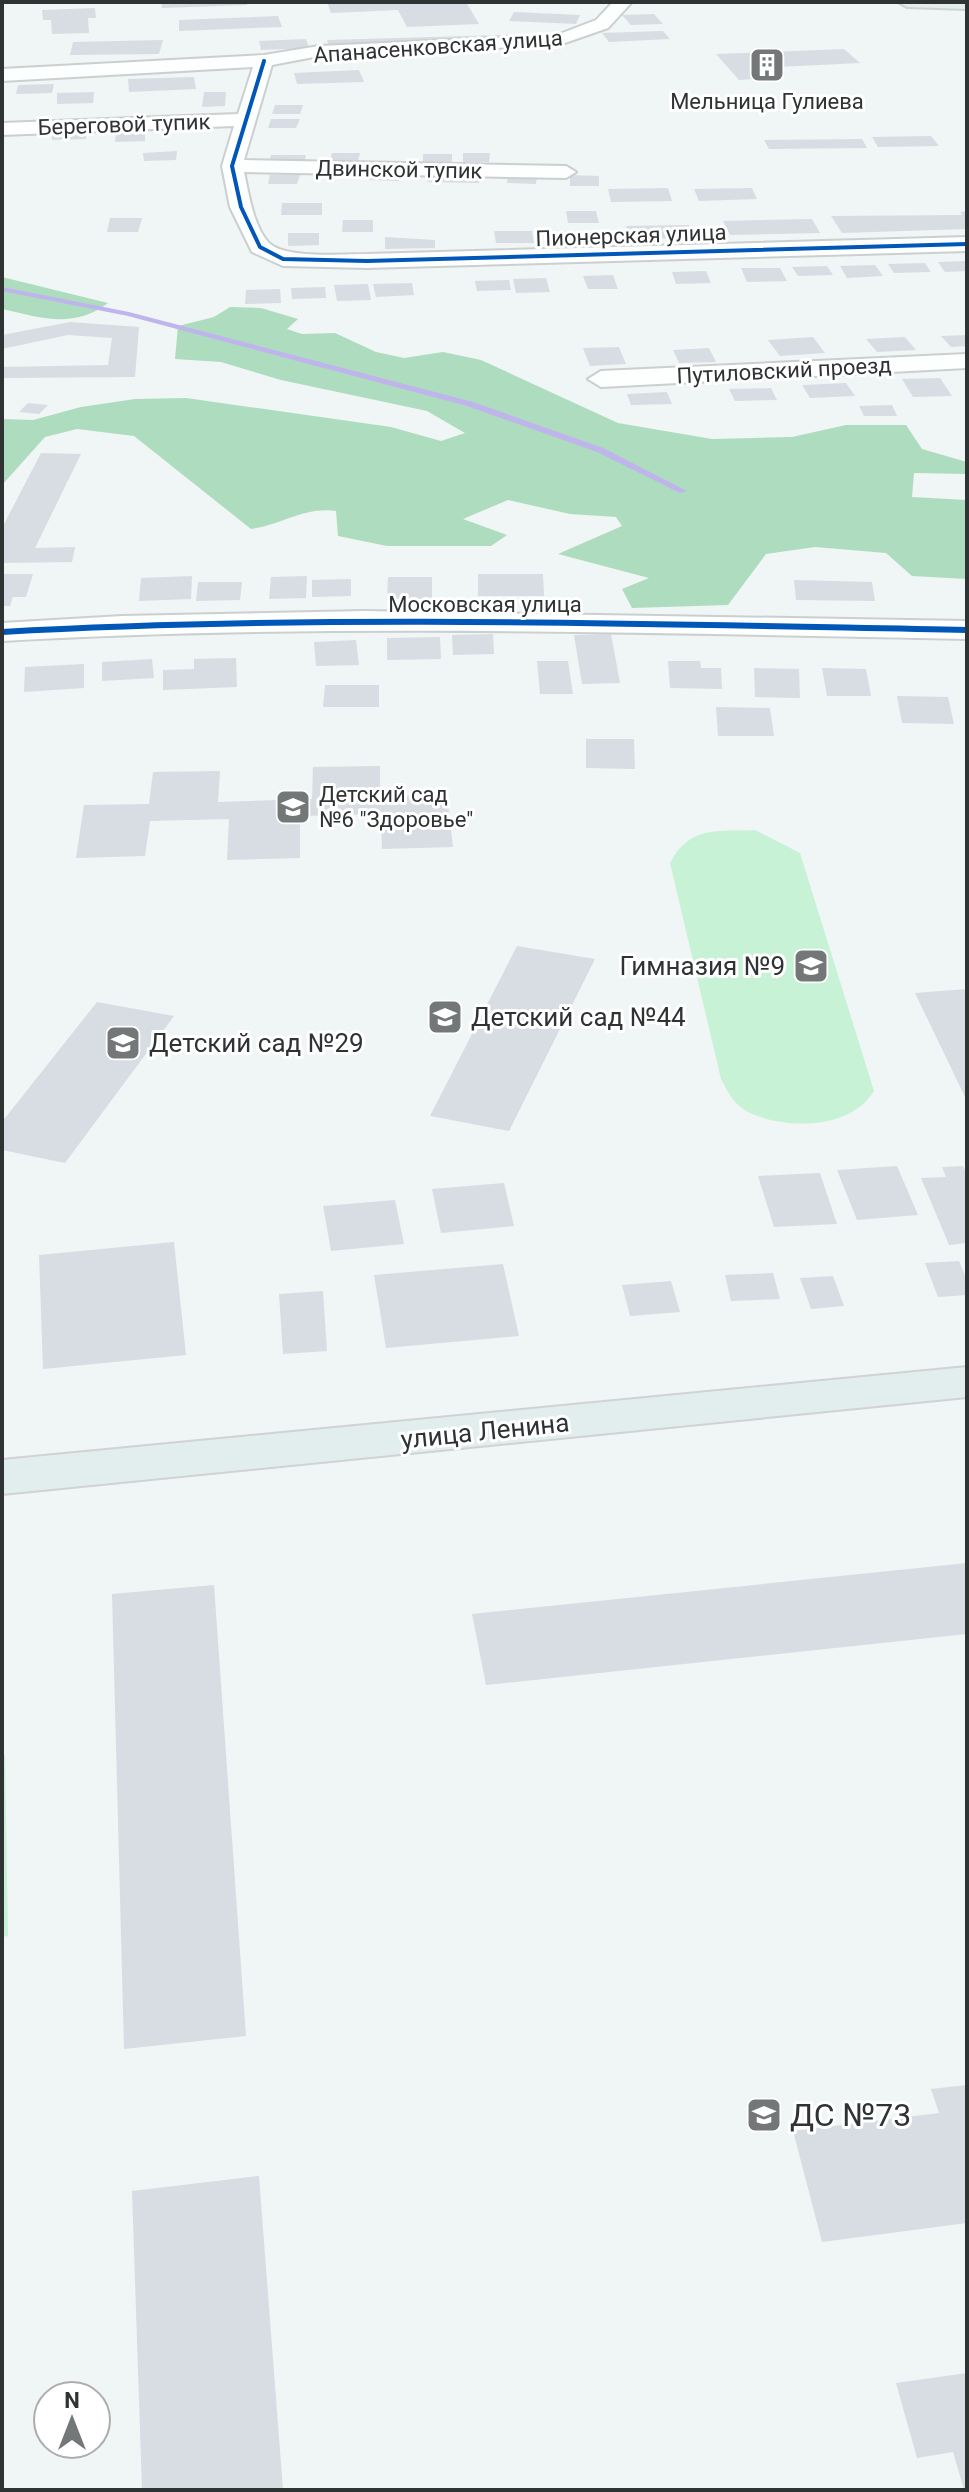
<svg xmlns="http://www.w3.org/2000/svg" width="969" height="2492" font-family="Roboto,sans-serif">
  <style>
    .green { fill: #c7f2d6 }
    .forest { fill: #aedcbe }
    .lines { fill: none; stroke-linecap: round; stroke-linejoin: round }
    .stream { fill: #bfb5ec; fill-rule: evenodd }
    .building { fill: #d7dde3 }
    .minor-casing { stroke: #cbcfd0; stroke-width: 4 }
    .major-casing { stroke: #d0d2d3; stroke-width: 4 }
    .minor { fill: #fdfefe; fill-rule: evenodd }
    .major { fill: #e2eeee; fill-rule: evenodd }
    .cycleway-far1-casing { stroke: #fff; stroke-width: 6 }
    .cycleway-casing { stroke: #fff; stroke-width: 10 }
    .cycleway-far1 { stroke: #0057b8; stroke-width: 4 }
    .cycleway { stroke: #0057b8; stroke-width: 6 }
    .labels { text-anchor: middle; stroke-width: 6; stroke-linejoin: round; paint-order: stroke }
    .far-street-label { font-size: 22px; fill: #2f3334; stroke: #fff }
    .far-poi-label { font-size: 22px; fill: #2f3334; stroke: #fff }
    .poi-label { font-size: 26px; fill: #2f3334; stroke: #fff; text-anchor: start }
    .street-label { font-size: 26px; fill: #2f3334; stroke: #fff }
    .near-poi-label { font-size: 32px; fill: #2f3334; stroke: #fff; text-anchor: start }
  </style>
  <rect width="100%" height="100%" fill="#f0f5f6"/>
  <path class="green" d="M755,830L800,853L874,1091C850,1130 786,1130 748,1112C734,1105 728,1092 721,1079L670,863C689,826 717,831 755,830Z
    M2,1755H5L8,1936L2,1937Z"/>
  <path class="forest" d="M2,277L108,303C73,329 42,318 2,309Z
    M230,307L261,308L298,319L287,329L302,334L335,333L376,352L404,358L443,352L481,360L618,423L712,439L792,437L846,425H906L922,449L967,462V474L914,473L912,497L967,500V579L912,576L886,553L815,547L766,554L728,605L632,608L622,589L649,578L558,554L622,526L616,517L570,514L508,500L463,519L507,535L491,546H387L338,536L336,511C306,506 283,524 251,529L134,436L77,429L45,437L2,485V419L33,420L81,407L135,399L186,398L391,427L441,441L465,433L427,411L281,380L221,362L175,359L178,326L214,317Z"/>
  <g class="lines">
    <path class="stream" d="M2,287L129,312L473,402L603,448L687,491L680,493L597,452L467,406L128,316L2,291Z"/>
  </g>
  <path class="building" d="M161,2H247V5L162,8Z
    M327,2H466L479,24L407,27L398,10L331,13Z
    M95,8L96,18H88L89,33L52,34L51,20H43L42,10Z
    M514,12L580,15L576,24L509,21Z
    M654,14L663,24L631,25L622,15Z
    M278,16L282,27L179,31V20Z
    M663,31L670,39L609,42L602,33Z
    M536,34L538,38L329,46L327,40Z
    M306,39L309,48L261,50L259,41Z
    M163,40L159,54L70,55L73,42Z
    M844,49L860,63L756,68L766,78L739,80L716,54Z
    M359,70L364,82L297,84L294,73Z
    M194,77L196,89L129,92L128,79Z
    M54,84L52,93L16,94L18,85Z
    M94,92L93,103L57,104V93Z
    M204,92H226L225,106L202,107Z
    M275,105H303L300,114H272Z
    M271,119H300L296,128H268Z
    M86,130V139L52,140V131Z
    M145,131V141L115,142L116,132Z
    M931,136L939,146L878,147L872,137Z
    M862,139L867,148L769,149L764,140Z
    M177,151L176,160L144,161L143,153Z
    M332,153H360L357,164H328Z
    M463,153H490L489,162H463Z
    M423,154H452V162H423Z
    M271,155H306L304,164H269Z
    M371,172L401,173L399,181L369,180Z
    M430,174L482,175L479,183L427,182Z
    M270,175H300L297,184H268Z
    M508,175L537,176L536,184L507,183Z
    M570,175L599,176V186H570Z
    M668,188L672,201L611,202L608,189Z
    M752,188L757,199L699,201L694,189Z
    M282,203H322V215H281Z
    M566,211H596L599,223H568Z
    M967,211V229L842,233L831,216L962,215L960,212Z
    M110,218H142L138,232H107Z
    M812,219L820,233L730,235L723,221Z
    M343,220H373V232H342Z
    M689,225L694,238L630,239L626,226Z
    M494,231H532L534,243H496Z
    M596,231L598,240L552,241L550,232Z
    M288,233H319V245L288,246Z
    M385,237L435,240V248L385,249Z
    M967,261V271L945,272L938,262Z
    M925,263L931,272L894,273L888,264Z
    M875,265L883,276L847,278L840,266Z
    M827,266L833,275L798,276L792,267Z
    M741,268H780L787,281L747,282Z
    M706,271L711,283L676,284L672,272Z
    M613,275L618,289H588L583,276Z
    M546,278L550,292L516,293L513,279Z
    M509,280L511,290L477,291L475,281Z
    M412,283L414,295L376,297L373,284Z
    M368,284L371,300L337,301L334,285Z
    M325,287L326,298L292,299L291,288Z
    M280,289L281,303L245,304L246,290Z
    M70,322L139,327L135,377L2,378V367L108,365L112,338L68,335L2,349V335Z
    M967,335V346L951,347L941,336Z
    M813,337L825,353L780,356L768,340Z
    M905,337L916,350L877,352L866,339Z
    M619,347L626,364L590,366L583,348Z
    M709,348L716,362L679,363L673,350Z
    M940,378L952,396L913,397L902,379Z
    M846,383L855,396L810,398L802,385Z
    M771,388L777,400L735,401L729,389Z
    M667,392L672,404L631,405L627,394Z
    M28,403L48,405L39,414L19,412Z
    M892,405L897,416H864L859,406Z
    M41,453L81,454L35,548L75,547L72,562L2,563V528Z
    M2,574H33L26,597H13L10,606H2Z
    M478,574H543L544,596H478Z
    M192,576L191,599L139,601L141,578Z
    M307,576L306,598L269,599L271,577Z
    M388,577H432V599H387Z
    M351,579V596L312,597V580Z
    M794,580L872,582L875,601L796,600Z
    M198,582H242L240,600L196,601Z
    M493,634L494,654L453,655L452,635Z
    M611,634L620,683L582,684L574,635Z
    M440,637L441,659L387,660V638Z
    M356,640L359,665L316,666L314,642Z
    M236,658L237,687L163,690V670L194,669V659Z
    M152,659L154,678L102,681V662Z
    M537,661H568L573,694H540Z
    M668,661H700L701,668H721L722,689L670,688Z
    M84,664V688L24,692L25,667Z
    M754,668L799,669L800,698L755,697Z
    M822,668L866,669L871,696H827Z
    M325,685H379V707H323Z
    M897,696L948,697L954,724L902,723Z
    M716,707L770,708L774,736H718Z
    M586,739H634L635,769L586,768Z
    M380,766V796L447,795L453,847L382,849L381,814L300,816V858L227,860L229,819L150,821L145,856L76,858L84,805L149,804L153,772L220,771L218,802L312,799L313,767Z
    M517,946L595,959L509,1131L430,1116Z
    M967,989V1101L915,993Z
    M97,1002L174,1016L65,1163L2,1150V1122Z
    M897,1166L918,1215L857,1220L837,1170Z
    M963,1166L967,1174V1243L949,1245L921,1178L946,1177L942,1167Z
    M820,1173L837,1224L774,1227L758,1176Z
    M504,1183L514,1226L441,1233L432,1189Z
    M395,1200L404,1244L331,1251L323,1206Z
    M174,1242L186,1355L43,1369L39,1255Z
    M959,1261L967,1280V1295L938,1297L925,1263Z
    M503,1264L519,1336L386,1348L374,1275Z
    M773,1273L780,1299L731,1301L725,1275Z
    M833,1276L844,1306L811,1309L800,1278Z
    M671,1281L680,1312L630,1316L622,1285Z
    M323,1291L327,1351L283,1354L279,1294Z
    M967,1563V1634L486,1685L472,1614Z
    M214,1585L246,2036L124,2049L112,1594Z
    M967,2085V2223L822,2242L793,2131L939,2113L931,2089Z
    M259,2176L283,2490H142L132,2191Z
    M967,2373V2490H964L953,2452L917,2458L896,2383Z"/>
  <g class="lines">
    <defs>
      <path id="minor" d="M613,2H632L608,28L559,45L319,56L272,65L244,160L566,166L576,172L566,178L244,172C249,194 253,226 269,243C285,259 344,254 367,254L967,237V251L367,268L283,266L252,252L230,207L222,166L234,126L2,135V123L238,114L253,67L2,81V69L264,55L319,46L557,35L596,20Z
        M967,354V368L601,387L588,379L601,371Z
        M364,611L967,621V639C645,633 324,623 2,641V623L122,616Z"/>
      <path id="major" d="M898,2H967V9L907,7Z
        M967,1367V1397L2,1494V1460Z"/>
    </defs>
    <use href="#minor" class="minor-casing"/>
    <use href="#major" class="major-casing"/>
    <use href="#minor" class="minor"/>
    <use href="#major" class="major"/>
    <defs>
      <path id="cycleway-far1" d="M264,61L232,166L241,207L260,247L283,259L367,261L967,244"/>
      <path id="cycleway" d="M2,632C324,614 645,624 967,630"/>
    </defs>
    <use href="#cycleway-far1" class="cycleway-far1-casing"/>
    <use href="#cycleway" class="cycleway-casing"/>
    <use href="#cycleway-far1" class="cycleway-far1"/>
    <use href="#cycleway" class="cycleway"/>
  </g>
  <defs>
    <symbol id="building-square" viewBox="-11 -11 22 22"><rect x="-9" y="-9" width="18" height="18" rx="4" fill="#737778" stroke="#fff"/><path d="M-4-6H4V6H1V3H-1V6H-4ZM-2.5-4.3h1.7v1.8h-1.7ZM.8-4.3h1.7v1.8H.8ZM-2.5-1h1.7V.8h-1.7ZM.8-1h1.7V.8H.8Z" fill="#fff"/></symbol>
    <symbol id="school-square" viewBox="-11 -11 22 22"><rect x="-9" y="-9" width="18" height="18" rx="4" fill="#737778" stroke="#fff"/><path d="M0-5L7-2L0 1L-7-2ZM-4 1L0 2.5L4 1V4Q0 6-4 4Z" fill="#fff"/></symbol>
  </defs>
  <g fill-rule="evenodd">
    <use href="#building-square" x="747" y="45" width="40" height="40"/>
    <use href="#school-square" x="273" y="787" width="40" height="40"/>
    <use href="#school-square" x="791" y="946" width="40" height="40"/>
    <use href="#school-square" x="425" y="997" width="40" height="40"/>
    <use href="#school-square" x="103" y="1023" width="40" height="40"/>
    <use href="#school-square" x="744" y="2095" width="40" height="40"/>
  </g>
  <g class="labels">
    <g class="far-street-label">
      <text transform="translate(438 46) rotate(-4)" y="8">Апанасенковская улица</text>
      <text transform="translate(124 124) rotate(-2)" y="8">Береговой тупик</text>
      <text transform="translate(399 169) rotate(1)" y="8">Двинской тупик</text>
      <text transform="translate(631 235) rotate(-2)" y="8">Пионерская улица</text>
      <text transform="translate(784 370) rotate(-3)" y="8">Путиловский проезд</text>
      <text x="485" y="612">Московская улица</text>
    </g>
    <g class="far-poi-label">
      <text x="767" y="109">Мельница Гулиева</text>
      <text x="319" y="802" text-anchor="start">Детский сад<tspan x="319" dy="25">№6 "Здоровье"</tspan></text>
    </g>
    <g class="poi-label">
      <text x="785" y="975" text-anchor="end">Гимназия №9</text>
      <text x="471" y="1026">Детский сад №44</text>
      <text x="149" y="1052">Детский сад №29</text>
    </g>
    <g class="street-label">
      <text transform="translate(485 1431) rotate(-6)" y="9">улица Ленина</text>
    </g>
    <g class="near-poi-label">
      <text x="790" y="2126">ДС №73</text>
    </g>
  </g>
  <rect width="969" height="2492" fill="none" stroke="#2f3334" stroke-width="8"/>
  <g transform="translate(72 2420)"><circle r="38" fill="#ffffff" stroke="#acadae" stroke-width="2"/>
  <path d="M0-6L14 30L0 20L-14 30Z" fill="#737778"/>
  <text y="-12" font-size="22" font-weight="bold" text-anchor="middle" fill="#2f3334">N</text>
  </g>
</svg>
